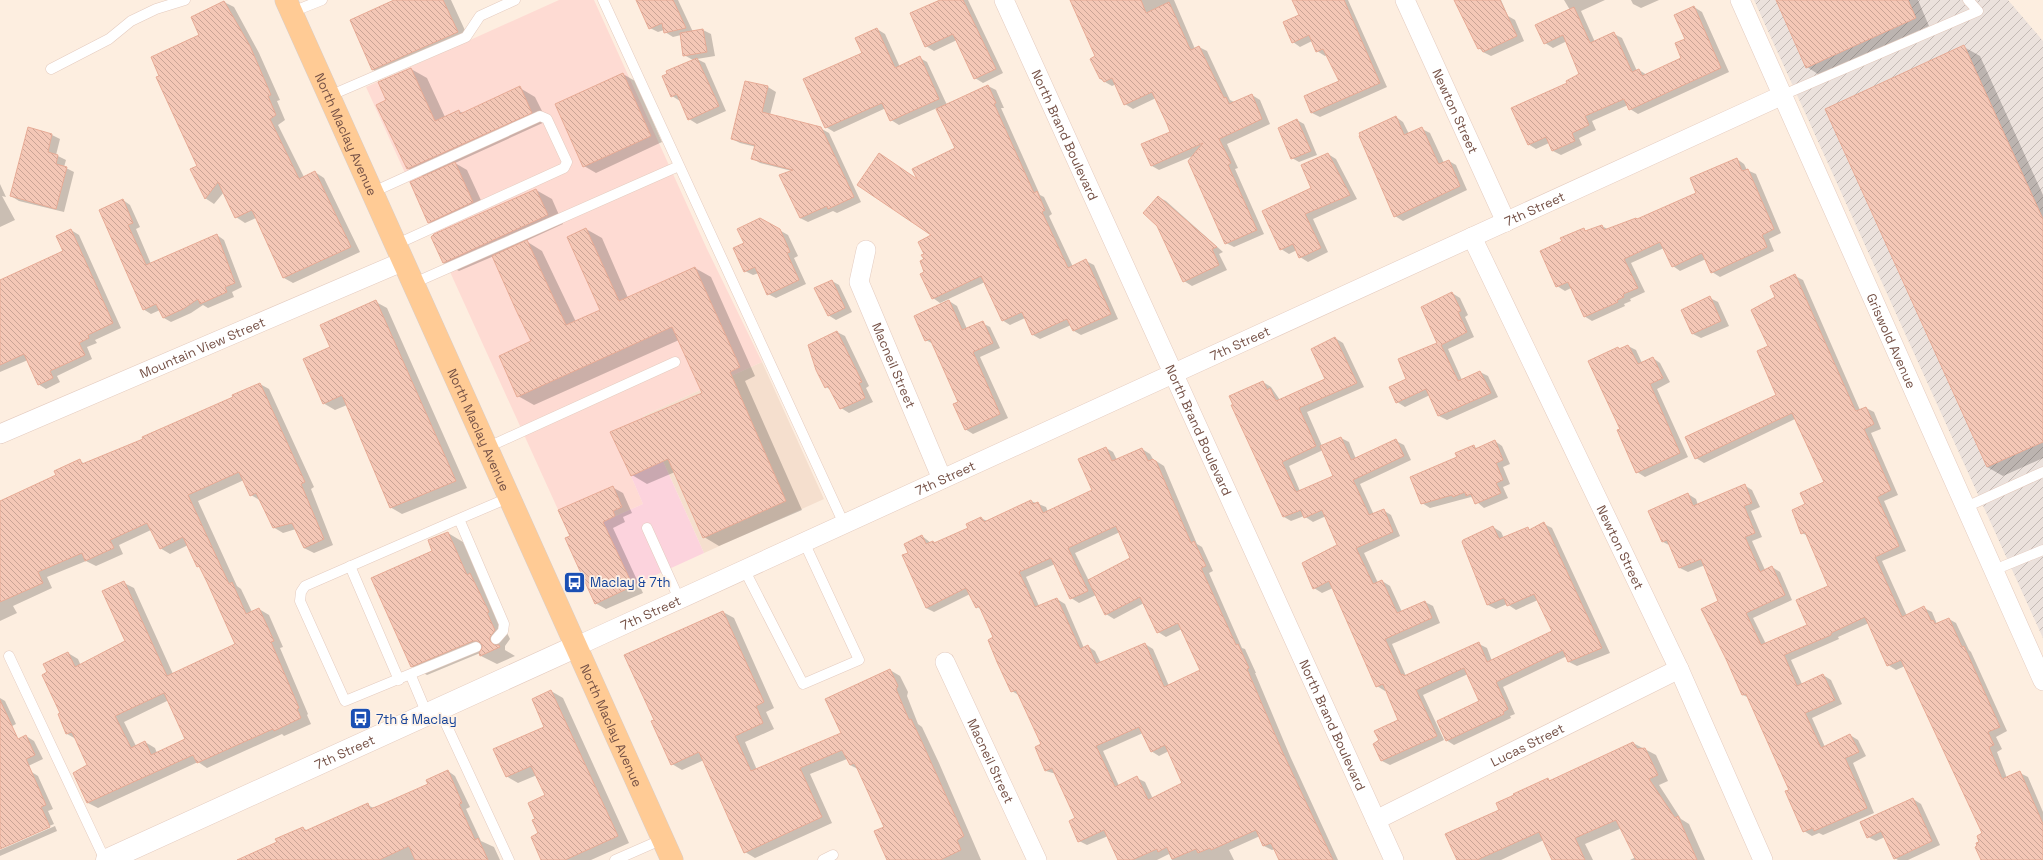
<svg xmlns="http://www.w3.org/2000/svg" width="2043" height="860" font-family="'Space Grotesk',sans-serif">
  <style>
    .residential { fill: #f5dfce }
    .commercial { fill: #fedbd3 }
    .industrial { fill: url(#industrial-furrows) }
    .medical { fill: #fcd3dd }
    .shadow { fill: #0003; fill-rule: evenodd }
    .building { fill: url(#building-back-hatch); stroke: #e7ab96; fill-rule: evenodd }
    .lines { fill: none; stroke-linecap: round; stroke-linejoin: round }
    .service-casing { stroke: #e4cbbf; stroke-width: 11 }
    .minor-casing { stroke: #e4cbbf; stroke-width: 20 }
    .tertiary-casing { stroke: #e4cbbf; stroke-width: 23 }
    .primary-casing { stroke: #d8cecb; stroke-width: 23 }
    .service { stroke: #fff; stroke-width: 10 }
    .minor { stroke: #fff; stroke-width: 19 }
    .tertiary { stroke: #fff; stroke-width: 22 }
    .primary { stroke: #ffcb95; stroke-width: 22 }
    .labels { text-anchor: middle; stroke-width: 3.5; stroke-linejoin: round; paint-order: stroke }
    .street-label { font-size: 13px; fill: #755146; stroke: #fff3e7 }
    .transit-label { font-size: 13px; fill: #164399; stroke: #fff3e7; text-anchor: start }
  </style>
  <defs>
    <pattern id="industrial-furrows" width="10" height="10" patternUnits="userSpaceOnUse"><rect width="10" height="10" fill="#ebe1dc"/><path d="M-1 1l2-2M0 10L10 0M9 11l2-2" fill="none" stroke="#c3b9b4"/></pattern>
    <pattern id="building-back-hatch" width="6" height="6" patternUnits="userSpaceOnUse"><rect width="6" height="6" fill="#f4c7b6"/><path d="M-1 5l2 2M0 0l6 6M5-1l2 2" fill="none" stroke="#caa496"/></pattern>
  </defs>
  <rect width="100%" height="100%" fill="#fdeee0"/>
  <path class="residential" d="M762,362L824,499L704,553L643,416Z"/>
  <path class="commercial" d="M559,0H594L707,249L762,362L643,416L663,461L631,476L643,504L570,536L366,87Z"/>
  <path class="industrial" d="M1754,0H2008L2043,41V638Z"/>
  <path class="medical" d="M663,461L704,553L599,601L570,536L643,504L631,476Z"/>
  <path class="shadow" d="M396,0H451L469,39L385,76L373,70L351,20Z
    M637,0H678L693,32L703,30L711,34L715,56L697,59L705,63L726,111L697,124L689,119L680,101L672,96L693,60L684,55L681,35L673,37L665,32L664,30L658,32L650,28Z
    M942,0H968L1003,73L983,83L975,78L957,40L934,51L926,46Z
    M1071,0H1174L1195,49L1199,47L1207,51L1230,100L1234,102L1252,95L1260,100L1270,124L1227,144L1238,168L1235,169L1264,234L1234,247L1226,243L1195,155L1159,170L1152,166L1171,132L1156,98L1133,109L1125,104L1116,84L1112,86L1100,79L1096,57Z
    M1294,0H1348L1387,87L1320,117L1312,113L1305,97L1340,82L1327,55L1325,56L1317,51L1312,41L1300,47L1293,42L1300,15Z
    M1455,0H1501L1508,16L1515,20L1524,41L1491,56L1483,52L1479,48Z
    M1564,0H1605L1581,11L1595,42L1614,34L1622,38L1637,71L1639,70L1647,75L1683,59L1694,7L1702,12L1729,72L1638,114L1630,109L1628,105L1592,121L1596,130L1579,138L1582,145L1561,155L1553,151L1549,143L1536,149L1528,144L1568,83L1580,74L1567,41L1553,48L1545,43L1570,10Z
    M1631,0H1659L1641,8L1633,4Z
    M1777,0H1918L1929,26L1821,76L1807,67Z
    M224,2L234,7L259,53L280,100L277,101L285,120L278,125L304,177L315,172L324,178L360,252L293,283L284,278L256,218L245,223L236,217L224,192L214,204L205,198L198,167L160,76L200,36Z
    M877,29L885,34L900,67L920,58L927,62L947,105L988,86L996,90L1004,108H1001L1040,195L1044,197L1052,214L1049,216L1073,267L1086,261L1094,265L1118,319L1081,335L1074,331L1071,325L1040,339L1033,335L1025,318L1010,325L1002,320L985,282L940,303L933,298L926,272L925,254L933,236L919,181L956,149L937,108L899,125L891,120L886,108L834,132L826,127Z
    M1964,47L1980,56L2043,195V458L2003,476L1987,467Z
    M411,69L427,78L445,117L459,111L463,113L520,88L535,97L547,121L455,163L467,170L485,209L441,229L429,222L423,177L408,169L377,106L387,101Z
    M623,74L635,81L662,142L596,173L584,166Z
    M768,87L776,92L770,115L820,128L829,133L861,202L837,213L833,211L808,222L800,218L792,171L760,163L753,159L756,147L740,143L732,139Z
    M1396,117L1403,122L1409,134L1422,129L1430,133L1444,163L1449,161L1456,165L1467,190L1403,221L1395,216Z
    M1297,120L1304,124L1317,155L1299,162L1292,158Z
    M29,128L52,135L60,139L56,155L66,160L64,167L74,172L64,212L19,201L11,196Z
    M1328,154L1336,159L1357,199L1313,219L1328,252L1308,262L1300,257L1297,250L1289,254L1281,249Z
    M1737,159L1744,164L1747,170L1756,174L1781,233L1769,239L1774,251L1720,277L1712,272L1706,259L1680,271L1673,266L1664,248L1631,263L1645,292L1630,299L1631,301L1624,304L1625,306L1592,321L1584,316L1571,288L1565,291L1557,286L1563,242L1584,229L1587,232L1602,226L1609,230L1636,219L1638,220L1697,193Z
    M0,184L6,197L2,196L15,220L0,227Z
    M536,190L552,199L563,224L526,241L542,251L576,322L602,310L586,229L602,238L628,298L695,268L711,277L755,376L745,381L802,510L719,546L704,537L675,472L647,484L632,475L703,394L679,340L534,405L518,396L533,341L494,256L459,271L443,263Z
    M1158,197L1166,201L1223,252L1219,254L1227,270L1192,286L1184,281Z
    M123,200L130,205L140,227L136,229L151,264L217,235L224,240L242,287L232,292L234,297L208,308L203,305L191,313L171,322L164,318L160,310L151,314L143,309Z
    M760,219L788,235L798,256L794,258L806,284L776,298L768,294L759,273L753,275L745,271V243Z
    M71,230L79,235L121,328L95,340L97,343L87,347L92,359L57,376L60,382L46,389L38,384L28,360L0,372V281L64,252Z
    M1795,276L1803,280L1860,410L1866,408L1874,412L1881,429L1871,433L1898,495L1884,501L1906,551L1882,561L1907,616L1924,608L1932,612L1937,624L1949,619L1956,623L1969,650L1971,652L2007,731L1996,737L2002,749L1997,752L2007,778L2020,773L2028,777L2043,812V860H1982L1981,842L1984,834L1905,666L1896,670L1888,665L1869,623L1838,637L1839,639L1791,660L1802,684L1823,675L1831,680L1842,704L1812,718L1825,747L1850,735L1858,740L1866,756L1853,763L1874,813L1823,835L1819,833L1812,836L1804,831L1790,790L1749,698L1743,695L1727,658L1720,601L1705,565L1688,572L1680,568L1671,546L1663,542L1688,494L1696,499L1698,505L1744,485L1752,490L1760,507L1751,511L1762,537L1752,541L1765,570L1772,567L1780,572L1792,600L1753,618L1766,644L1808,626L1830,587L1808,536L1802,533L1807,505L1825,482L1795,419L1704,463L1696,458L1778,396L1769,347L1777,297Z
    M832,281L839,285L852,312L836,320L828,315Z
    M1452,293L1460,298L1468,315L1465,317L1474,337L1448,349L1462,380L1480,372L1488,376L1498,397L1447,420L1439,416L1430,395L1405,407L1397,402L1407,380L1438,343Z
    M1710,298L1718,302L1729,326L1701,338L1693,334L1682,310Z
    M949,301L957,306L967,329L982,323L990,327L1000,348L980,357L1008,418L973,434L965,429L959,403L933,344L926,340Z
    M376,302L387,308L467,488L402,514L390,507L347,405L335,410L323,403L332,347Z
    M837,332L845,336L869,386L866,388L873,402L849,413L841,408L831,390L826,387Z
    M1335,338L1343,343L1364,387L1307,412L1322,446L1341,438L1349,442L1356,459L1396,441L1404,445L1411,460L1360,484L1374,515L1383,510L1391,515L1400,536L1364,553L1378,583L1382,581L1390,586L1402,612L1425,602L1433,606L1440,623L1392,644L1406,676L1479,644L1487,648L1492,661L1553,632L1538,600L1516,610L1507,604L1496,609L1488,605L1463,542L1493,527L1501,532L1504,538L1528,528L1531,530L1544,524L1552,528L1610,653L1577,666L1569,662L1567,656L1503,687L1515,714L1510,716L1511,718L1454,745L1446,740L1481,701L1468,674L1423,695L1444,740L1390,765L1382,761L1374,744L1399,720L1387,690L1385,691L1377,686L1333,588L1322,593L1314,588L1339,545L1326,516L1313,522L1304,516L1291,521L1284,517L1263,382L1271,387L1280,400L1326,379ZM1323,450L1334,476L1300,491L1289,466Z
    M1628,346L1636,350L1642,363L1653,358L1660,363L1670,382L1657,389L1688,457L1645,477L1637,472L1621,430L1618,348L1620,349Z
    M260,384L269,389L314,487L311,489L333,545L314,553L304,548L296,529L283,533L273,527L261,501L251,495L244,480L198,501L237,586L241,589L252,612L259,609L269,615L283,647L280,648L308,714L307,715L311,724L284,736L282,734L207,768L198,762L98,808L88,803L74,773L88,765L76,739L67,734L49,673L68,653L78,659L81,666L127,642L124,583L134,588L173,674L236,645L201,568L198,566L188,545L170,554L160,548L151,530L119,545L123,554L96,566L86,561L47,577L52,588L13,606L17,613L0,621V503L57,476L80,461L85,464L145,439L235,398ZM169,700L186,740L157,753L155,748L145,742L136,746L124,722Z
    M1495,441L1502,446L1510,464L1503,467L1510,484L1503,487L1508,498L1484,508L1471,497L1430,508L1422,503L1458,457L1473,446L1478,449Z
    M1106,448L1113,452L1117,460L1142,449L1150,454L1153,459L1164,466L1197,544L1202,547L1213,571L1209,573L1242,648L1245,649L1256,673H1255L1290,756L1338,860H1280L1275,849L1272,850L1264,846L1260,836L1229,850L1234,860H1172L1169,854L1157,860H1119L1108,836L1087,845L1079,841L1076,819L1056,774L1046,771L1043,745L1020,696L1012,691L994,638L982,610L977,607L970,594L934,612L926,608L909,553L922,536L931,543L935,544L969,528L981,518L987,521L1031,501L1046,507L1048,512L1094,490ZM1120,532L1131,558L1089,581L1075,553ZM1055,564L1071,598L1079,603L1096,595L1106,614L1114,619L1144,603L1158,632L1166,637L1182,629L1201,671L1169,686L1153,649L1145,644L1101,663L1095,651L1088,646L1084,648L1065,604L1057,599L1039,606L1026,577ZM1143,733L1151,751L1159,756L1169,751L1184,783L1153,799L1145,782L1137,778L1119,786L1103,751Z
    M612,487L623,493L632,513L623,517L625,522L613,528L643,593L606,609L595,603L571,537Z
    M448,533L463,542L510,639L505,646V650L515,656L497,664L481,656L480,653L427,675L411,666L433,551Z
    M723,612L734,618L774,708L766,712L774,729L745,742L757,770L842,734L890,670L900,676L908,692L907,696L918,724L922,727L939,763L981,860H889L885,828L858,769L850,765L847,759L810,774L832,823L755,858L745,852L704,760L682,770L672,764L655,721Z
    M551,691L563,698L629,843L591,860H542L537,819L546,796L537,775L518,783L506,776L546,727Z
    M0,698L5,701L16,724L0,732Z
    M26,736L34,741L43,759L24,768Z
    M1633,743L1656,755L1668,781L1659,785L1681,819L1689,824L1705,860H1630L1636,857L1622,828L1585,844L1593,860H1553L1544,840L1501,860H1459L1500,810L1548,779L1551,781Z
    M30,771L38,776L53,809L48,811L54,824L0,848V785Z
    M448,771L455,776L470,807L466,809L481,841L494,847L500,860H243L303,828L308,831L368,805L375,809L429,784Z
    M1913,799L1921,804L1940,845L1908,860H1898L1895,858L1885,837L1876,841L1868,837Z
    M55,826L57,831L0,856V850Z"/>
  <path class="building" d="M394,0H443L458,32L372,70L350,20Z
    M636,0H673L686,28L664,33L662,23L649,29Z
    M940,0H963L996,69L974,79L953,34L925,47L910,13Z
    M1070,0H1141L1146,13L1169,2L1189,47L1191,50L1199,46L1224,98L1226,97L1229,104L1252,94L1262,119L1219,139L1231,163L1228,165L1257,230L1225,244L1188,161L1203,143L1151,166L1141,144L1170,132L1167,124L1152,92L1124,105L1112,78L1104,82L1101,78L1100,79L1090,59L1095,56Z
    M1292,0H1344L1380,83L1311,113L1304,96L1339,81L1323,49L1316,52L1309,35L1292,43L1283,22L1299,15Z
    M1454,0H1500L1517,36L1483,52L1481,48L1478,49Z
    M1776,0H1908L1916,18L1806,68Z
    M224,1L250,46L271,95L268,96L276,115L270,119L299,179L315,171L351,247L283,278L252,210L235,218L218,182L205,199L190,169L197,166L156,77L159,76L151,57L199,35L191,17Z
    M1694,6L1721,68L1629,110L1624,99L1585,116L1589,125L1572,133L1575,141L1552,151L1546,137L1528,145L1511,108L1567,83L1566,81L1579,74L1563,35L1544,44L1535,25L1574,7L1590,43L1614,32L1632,72L1639,69L1642,76L1681,58L1675,43L1685,39L1674,15Z
    M877,28L895,68L920,56L939,99L890,121L882,103L825,128L803,79L862,53L855,38Z
    M703,29L707,52L683,56L680,33Z
    M1964,45L2043,219V442L1987,467L1825,109Z
    M697,58L719,106L688,120L677,94L671,97L662,76L667,74L666,71Z
    M411,68L435,121L459,110L460,114L520,86L532,113L407,169L376,105L386,100L378,82Z
    M623,73L651,136L583,167L555,104Z
    M745,81L768,86L762,112L821,127L854,197L828,209L827,206L800,218L779,175L793,170L751,159L755,145L731,139Z
    M988,85L996,103L994,104L1034,193L1037,191L1045,210L1042,212L1068,268L1086,259L1111,314L1073,331L1067,319L1032,335L1022,312L1002,321L981,276L932,299L920,274L924,272L920,261L924,259L921,255L924,254L918,242L931,235L857,185L879,153L917,179L912,169L955,148L936,109Z
    M1396,116L1404,135L1422,127L1438,163L1439,164L1449,160L1460,186L1394,217L1359,136L1360,135L1359,133Z
    M1297,119L1311,151L1291,159L1278,128Z
    M28,127L52,134L48,152L58,155L56,164L67,167L56,209L10,196Z
    M1328,153L1350,195L1305,214L1321,248L1299,258L1293,244L1280,250L1262,211L1311,188L1301,165Z
    M1737,158L1742,171L1748,169L1774,229L1762,235L1767,247L1711,273L1702,253L1672,267L1660,242L1624,259L1638,288L1623,294L1624,297L1617,300L1618,302L1584,317L1568,282L1556,287L1540,251L1562,241L1560,238L1584,228L1585,231L1602,225L1604,230L1636,218L1637,219L1696,193L1690,178Z
    M455,162L473,202L428,223L410,182Z
    M536,189L548,215L443,263L431,237L434,234Z
    M1158,196L1217,247L1212,249L1219,265L1183,282L1157,226L1143,213Z
    M123,199L133,223L128,225L146,265L217,234L235,283L225,287L227,292L200,304L198,299L183,309L163,318L156,304L143,310L99,210Z
    M760,218L780,229L790,252L787,253L799,280L767,295L755,267L744,272L733,248L744,243L737,229Z
    M586,228L619,301L695,267L740,367L730,372L786,501L703,538L668,459L631,476L610,432L702,393L672,327L517,397L499,356L531,341L516,310L492,256L527,240L566,325L600,310L567,237Z
    M71,229L113,323L88,335L89,338L79,343L85,355L50,371L53,378L38,385L24,354L0,365V280L63,251L56,236Z
    M1795,274L1855,410L1856,411L1866,407L1874,424L1864,429L1891,490L1877,497L1899,546L1875,557L1902,617L1924,606L1931,621L1933,620L1935,624L1949,618L1962,647L1964,646L2000,727L1988,732L1994,745L1989,747L2002,779L2020,771L2043,824V860H1981L1975,847L1977,846L1976,843L1979,842L1977,836L1982,833L1901,660L1887,666L1865,617L1831,633V635L1784,655L1797,686L1823,674L1835,700L1805,713L1821,748L1850,734L1859,752L1845,758L1867,808L1814,831L1813,828L1803,832L1785,791L1789,790L1746,694L1742,695L1726,659L1701,609L1718,601L1701,559L1679,568L1667,540L1662,542L1648,511L1688,493L1693,506L1745,484L1752,503L1744,506L1755,533L1745,537L1760,572L1772,566L1785,595L1746,613L1761,645L1807,625L1796,600L1828,586L1805,532L1801,534L1792,510L1805,504L1800,493L1824,482L1792,413L1695,459L1685,437L1776,395L1757,351L1768,346L1751,310L1775,297L1770,286Z
    M832,280L845,308L828,316L814,288Z
    M1452,292L1461,311L1458,312L1467,332L1441,345L1458,381L1480,371L1491,393L1438,416L1426,389L1396,403L1389,387L1406,379L1398,359L1437,343L1421,307Z
    M1710,296L1721,321L1692,334L1681,310Z
    M376,300L456,481L390,508L342,395L323,404L303,359L330,347L320,325Z
    M949,300L962,330L983,321L993,343L973,352L1000,414L965,430L953,404L958,402L930,339L925,341L914,316Z
    M837,331L862,382L859,383L865,398L840,409L828,386L825,388L816,370L808,345Z
    M1335,337L1357,383L1299,408L1316,446L1282,462L1296,492L1333,476L1320,446L1341,437L1351,460L1396,439L1404,456L1353,480L1369,515L1384,509L1393,532L1356,548L1373,584L1382,580L1397,613L1425,601L1432,618L1385,639L1401,675L1403,674L1404,676L1479,642L1487,662L1552,631L1534,594L1507,606L1504,598L1487,605L1462,542L1463,540L1493,526L1499,539L1528,527L1529,530L1544,522L1602,648L1568,662L1563,650L1496,682L1508,709L1503,712L1504,714L1446,741L1437,721L1479,701L1464,668L1416,690L1437,736L1381,761L1373,744L1379,740L1374,731L1398,720L1383,684L1376,687L1329,581L1313,589L1302,563L1337,545L1322,510L1304,518L1301,510L1283,517L1231,405H1233L1229,396L1263,381L1267,390L1270,388L1276,401L1325,379L1311,349Z
    M1628,345L1638,364L1653,357L1663,378L1650,384L1680,453L1636,473L1617,430L1620,429L1588,361L1618,347L1619,349Z
    M260,383L305,482L301,484L324,539L304,548L292,523L273,528L256,493L250,496L239,472L188,495L229,584L232,582L246,614L259,608L274,641L271,642L299,708L297,709L301,718L274,731L273,729L197,763L193,755L87,803L73,773L87,765L72,732L66,734L58,714L60,713L42,675L47,672L43,664L68,652L75,667L125,641L102,591L124,581L167,676L235,644L207,582L199,566L197,567L183,537L160,549L147,523L110,540L114,548L85,561L82,553L38,572L43,583L0,602V501L56,475L54,471L80,459L82,464L143,439L142,437L233,397L232,395ZM164,693L185,739L151,755L145,741L131,748L115,716Z
    M1495,440L1503,460L1496,463L1503,480L1496,483L1501,493L1475,504L1471,494L1466,496L1465,492L1453,497L1452,495L1421,504L1410,477L1457,457L1455,453L1474,445L1475,449Z
    M1106,447L1112,461L1142,448L1148,461L1153,459L1155,461H1156L1191,543L1194,541L1206,566L1201,568L1236,645L1238,644L1249,668L1247,669L1282,751L1333,860H1279L1271,843L1263,846L1256,830L1211,850L1210,848L1198,853L1196,849L1172,859L1167,847L1158,852L1157,849L1132,860H1118L1104,830L1078,842L1069,821L1075,818L1052,768L1045,771L1035,747L1041,744L1016,690L1011,692L997,662L988,640L993,637L979,606L976,608L966,588L926,608L902,555L908,553L904,544L922,535L926,544L933,541L934,543L968,528L966,524L981,517L984,522L1031,500L1033,504L1038,502L1043,513L1092,490L1078,459ZM1116,526L1130,558L1088,580L1105,615L1140,597L1157,633L1178,623L1200,670L1164,687L1145,643L1096,664L1088,645L1080,649L1057,598L1035,607L1019,572L1051,558L1070,599L1088,591L1068,548ZM1139,727L1151,752L1165,745L1182,783L1148,800L1137,776L1115,787L1096,746Z
    M613,486L622,507L613,511L615,516L603,522L633,586L595,604L565,538L570,536L558,510Z
    M448,532L467,575L470,573L489,612L487,613L495,630L490,637V641L494,645H499L500,647L480,656L479,653L482,648V644L477,641H473L411,667L371,578L432,551L428,540Z
    M723,611L764,702L756,706L763,723L735,736L751,771L841,733L825,699L890,669L898,686L896,689L909,720L911,719L922,742L964,836L957,840L961,850L940,860H887L874,831L884,827L856,766L854,763L850,765L842,750L800,768L822,817L744,853L699,752L671,765L651,721L654,720L624,655Z
    M551,690L618,836L565,860H541L531,837L538,833L532,820L535,819L528,803L545,795L531,766L506,777L493,749L544,727L532,699Z
    M0,700L18,739L26,735L35,755L26,759L46,805L41,807L50,827L0,849Z
    M1633,742L1637,749L1645,748L1658,775L1649,779L1675,818L1678,816L1697,860H1636L1616,820L1575,838L1585,860H1552L1539,832L1477,860H1457L1445,834L1499,810L1496,803L1514,795L1513,794L1548,778L1549,781Z
    M448,770L462,803L459,804L475,840L478,838L488,860H415L409,846L379,860H237L277,842L275,839L303,827L305,831L368,803L370,809L378,806L428,784L426,780Z
    M1913,798L1932,841L1894,859L1881,831L1867,838L1860,822Z"/>
  <g class="lines">
    <defs>
      <path id="service" d="M603,0L844,524
        M292,12L322,0
        M51,69L109,39L131,21L156,9L185,0
        M1783,95L1978,11L1968,0
        M329,96L466,37L480,16L515,0
        M373,192L540,116L547,119L567,162L564,168L397,244
        M414,283L679,166
        M486,448L675,362
        M1966,507L2043,472
        M459,519L305,586L301,592L300,601L345,701L476,647
        M647,528L679,599
        M350,566L399,680
        M744,569L803,684L859,660L804,542
        M1994,570L2043,550
        M496,639L503,631L504,624L459,519L508,498
        M9,656L105,860
        M411,676L427,714
        M439,709L509,860
        M615,860L663,839
        M823,860L833,855"/>
      <g id="minor">
        <path id="s1" d="M1004,0L1394,860"/>
        <path id="s2" d="M1405,0L1506,222"/>
        <path id="s3" d="M1740,0L2043,681"/>
        <path id="s4" d="M1472,237L1679,669L1763,860"/>
        <path id="s5" d="M866,250L859,282L942,479"/>
        <path id="s6" d="M0,434L404,261"/>
        <path id="s7" d="M575,647L1783,95"/>
        <path id="s8" d="M945,662L1037,860"/>
        <path id="s9" d="M1376,820L1679,669"/>
      </g>
      <g id="tertiary">
        <path id="s10" d="M107,860L575,647"/>
      </g>
      <g id="primary">
        <path id="s11" d="M286,0L672,860"/>
      </g>
    </defs>
    <use href="#service" class="service-casing"/>
    <use href="#minor" class="minor-casing"/>
    <use href="#tertiary" class="tertiary-casing"/>
    <use href="#primary" class="primary-casing"/>
    <use href="#service" class="service"/>
    <use href="#minor" class="minor"/>
    <use href="#tertiary" class="tertiary"/>
    <use href="#primary" class="primary"/>
  </g>
  <defs>
    <symbol id="bus-square" viewBox="-11 -11 22 22"><rect x="-9" y="-9" width="18" height="18" rx="4" fill="#1a4fb4" stroke="#fff3e7"/><path d="M-5-6H5V4H4V6H2V4H-2V6H-4V4H-5ZM-3.5-4V0h7V-4ZM-3.5 1.2v1.5H-2V1.2ZM2 1.2v1.5H3.5V1.2Z" fill="#fff"/></symbol>
  </defs>
  <g fill-rule="evenodd">
    <use href="#bus-square" x="562" y="570" width="25" height="25"/>
    <use href="#bus-square" x="348" y="706" width="25" height="25"/>
  </g>
  <g class="labels">
    <g class="street-label">
      <text dy="5" stroke="none"><textPath href="#s2" startOffset="122">Newton Street</textPath></text>
      <text dy="5" stroke="none"><textPath href="#s11" startOffset="147">North Maclay Avenue</textPath></text>
      <text dy="5" stroke="none"><textPath href="#s1" startOffset="148">North Brand Boulevard</textPath></text>
      <text dy="5" stroke="none"><textPath href="#s7" startOffset="1055">7th Street</textPath></text>
      <text dy="5" stroke="none"><textPath href="#s3" startOffset="373">Griswold Avenue</textPath></text>
      <text dy="5" stroke="none"><textPath href="#s7" startOffset="731">7th Street</textPath></text>
      <text dy="5" stroke="none"><textPath href="#s6" startOffset="220">Mountain View Street</textPath></text>
      <text dy="5" stroke="none"><textPath href="#s5" startOffset="123">Macneil Street</textPath></text>
      <text dy="5" stroke="none"><textPath href="#s11" startOffset="471">North Maclay Avenue</textPath></text>
      <text dy="5" stroke="none"><textPath href="#s1" startOffset="472">North Brand Boulevard</textPath></text>
      <text dy="5" stroke="none"><textPath href="#s7" startOffset="407">7th Street</textPath></text>
      <text dy="5" stroke="none"><textPath href="#s4" startOffset="344">Newton Street</textPath></text>
      <text dy="5" stroke="none"><textPath href="#s7" startOffset="83">7th Street</textPath></text>
      <text dy="5" stroke="none"><textPath href="#s1" startOffset="796">North Brand Boulevard</textPath></text>
      <text dy="5" stroke="none"><textPath href="#s11" startOffset="795">North Maclay Avenue</textPath></text>
      <text dy="5" stroke="none"><textPath href="#s9" startOffset="169">Lucas Street</textPath></text>
      <text dy="5" stroke="none"><textPath href="#s10" startOffset="261">7th Street</textPath></text>
      <text dy="5" stroke="none"><textPath href="#s8" startOffset="109">Macneil Street</textPath></text>
    </g>
    <g class="transit-label">
      <text x="590" y="587">Maclay &amp; 7th</text>
      <text x="376" y="724">7th &amp; Maclay</text>
    </g>
  </g>
</svg>
